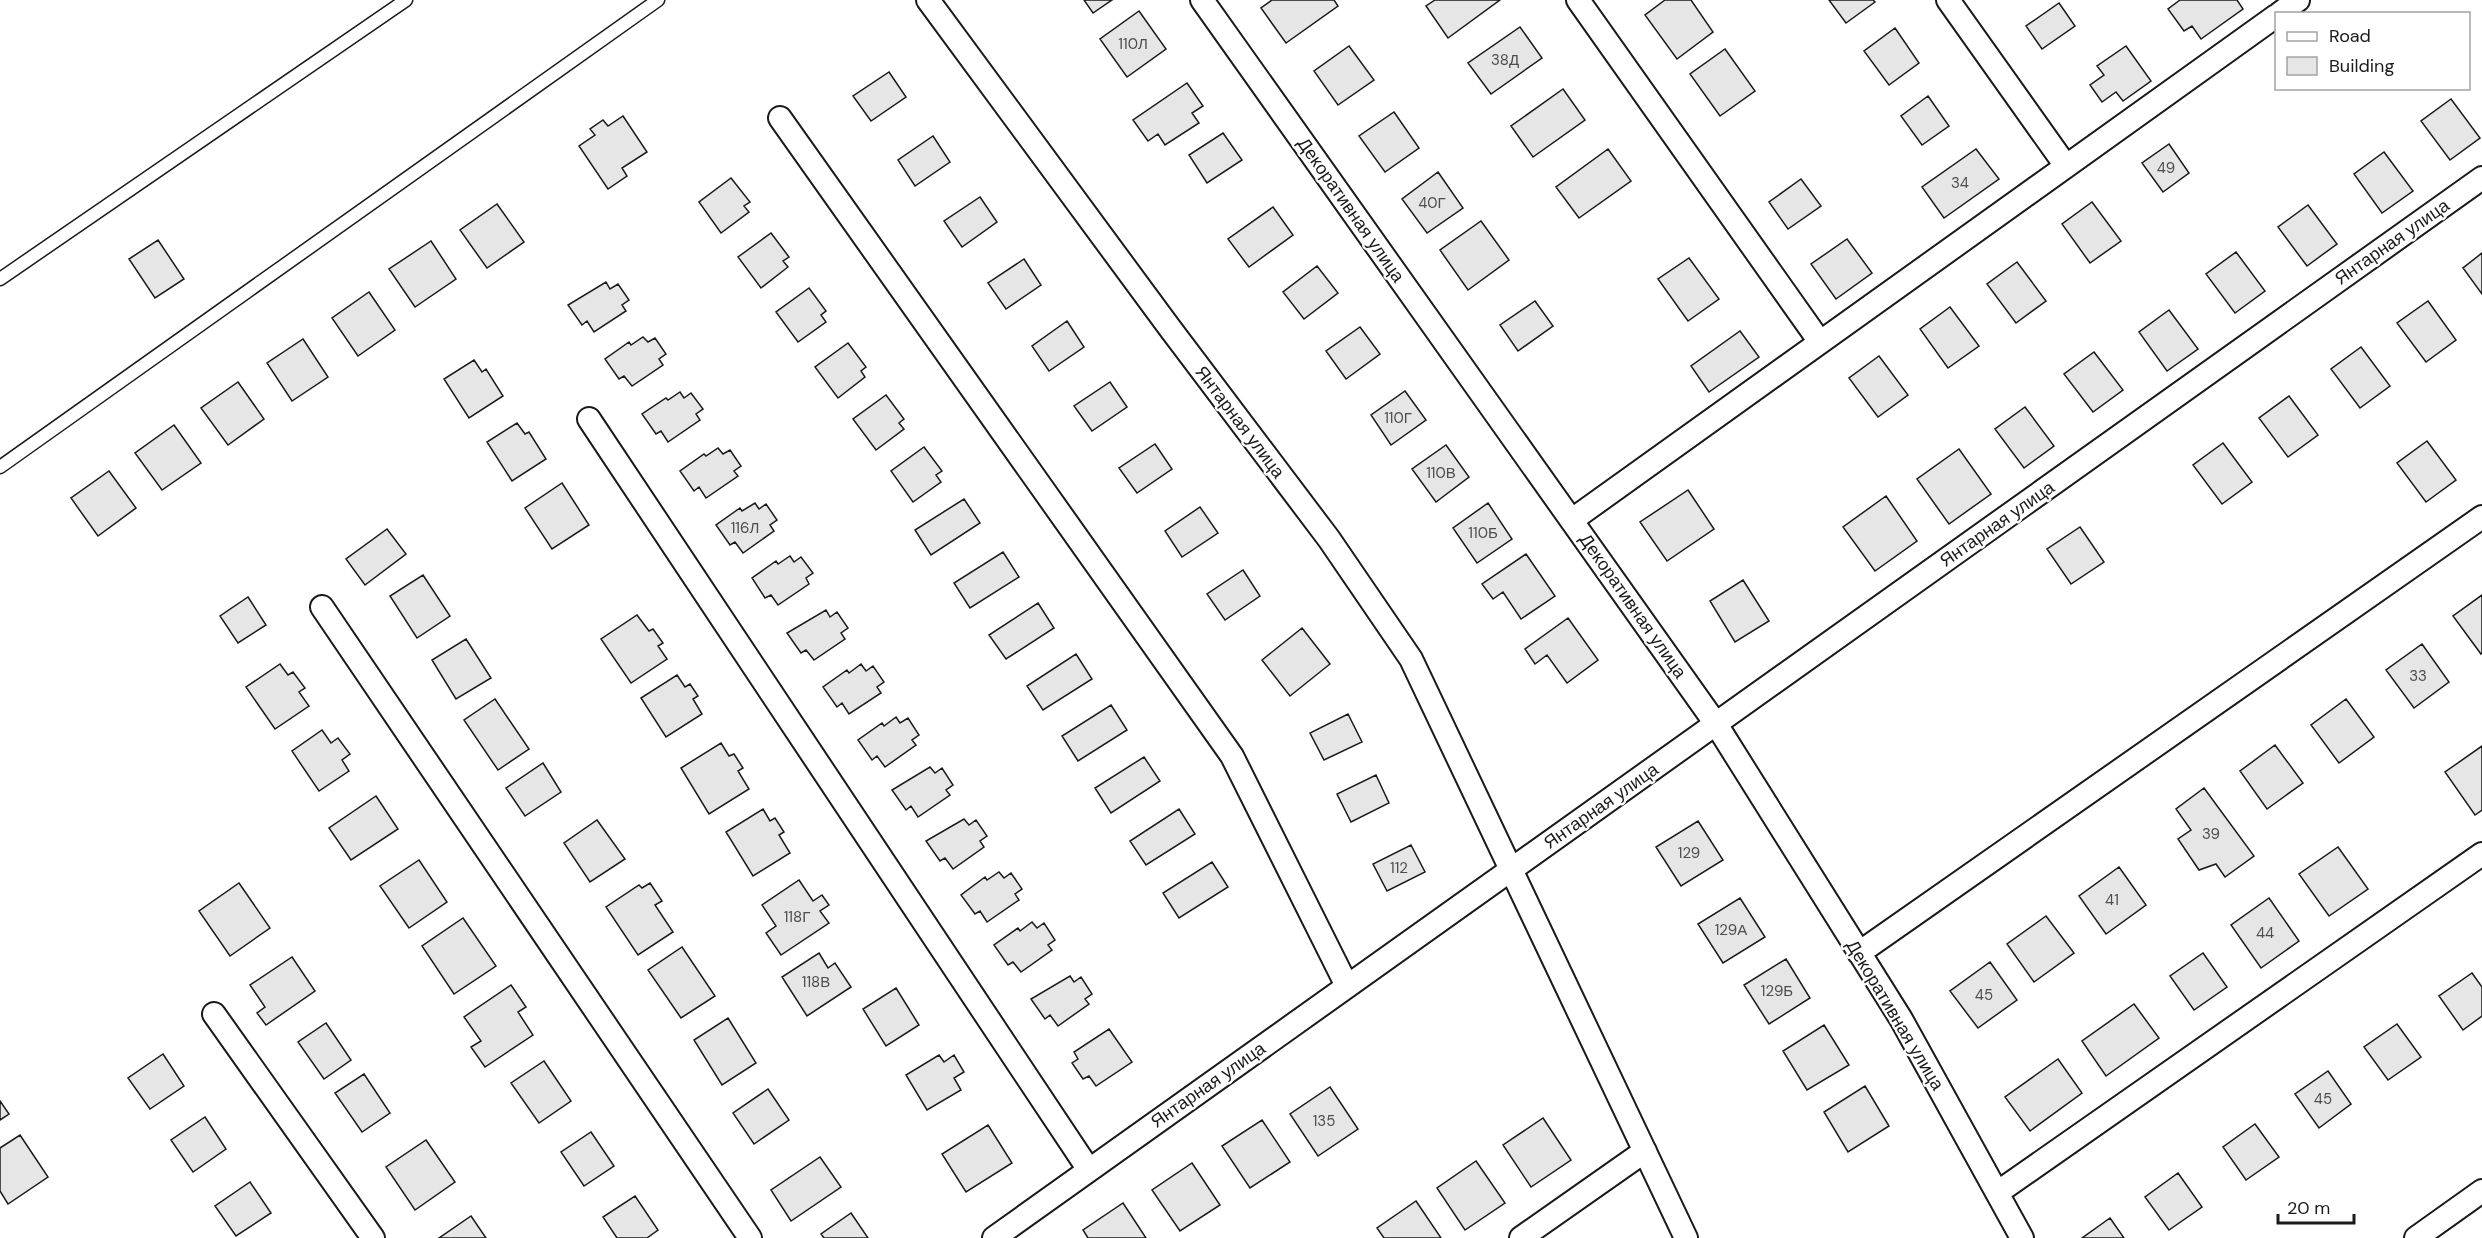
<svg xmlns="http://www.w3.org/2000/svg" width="2482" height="1238" font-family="'DM Sans',sans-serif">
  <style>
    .building { fill: #e6e6e6; stroke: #1a1a1a; stroke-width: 1.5 }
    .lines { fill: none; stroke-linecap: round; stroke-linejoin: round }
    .service-casing { stroke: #1a1a1a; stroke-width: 15 }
    .minor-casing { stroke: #1a1a1a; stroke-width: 26 }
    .service { stroke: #fff; stroke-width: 12 }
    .minor { stroke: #fff; stroke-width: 22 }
    .labels { text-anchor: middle; stroke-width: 4.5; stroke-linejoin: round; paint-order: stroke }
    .number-label { font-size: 15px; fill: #4d4d4d }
    .street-label { font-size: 18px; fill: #1a1a1a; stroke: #fff }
  </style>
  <rect width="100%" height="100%" fill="#fff"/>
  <path class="building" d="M1084,0H1112L1093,13Z
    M1272,0H1334L1338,6L1286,43L1261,8Z
    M1435,0H1500L1448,38L1426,6Z
    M1665,0H1691L1713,32L1677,59L1645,15Z
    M1829,0H1873L1875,2L1846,23Z
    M2180,0H2237L2243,9L2201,39L2192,26L2184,31L2168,9Z
    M2059,3L2075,26L2042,49L2026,26Z
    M1139,11L1166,49L1127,77L1100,39Z
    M1520,27L1542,58L1491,94L1468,63Z
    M1895,28L1919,63L1889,85L1864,51Z
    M1349,46L1374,80L1338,105L1314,71Z
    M2126,46L2151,81L2123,101L2116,92L2102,102L2090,85L2104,75L2097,66Z
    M1725,49L1755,91L1720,116L1690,74Z
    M889,72L906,97L871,121L853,96Z
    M1187,83L1203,106L1192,113L1199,123L1165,145L1158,134L1148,141L1133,120Z
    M1563,89L1585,120L1533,157L1511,126Z
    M1928,96L1949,126L1922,145L1901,116Z
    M2451,99L2480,138L2450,160L2421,121Z
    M1394,112L1419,148L1385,172L1359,136Z
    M623,116L647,152L622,168L627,176L608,189L579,146L595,135L590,129L603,120L608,126Z
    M1223,133L1242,160L1207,183L1189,155Z
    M933,136L950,162L915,186L898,160Z
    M2169,144L2189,173L2163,192L2142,163Z
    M1608,149L1631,181L1579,218L1556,187Z
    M1976,149L1999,179L1944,218L1922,187Z
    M2384,152L2413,191L2382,213L2354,174Z
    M1438,172L1463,208L1427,233L1402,199Z
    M731,178L750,202L744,206L749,212L721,233L699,202Z
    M1801,179L1821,206L1788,229L1769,202Z
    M980,197L997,222L962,247L944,221Z
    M2092,202L2121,241L2090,263L2062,224Z
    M497,204L524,242L487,268L460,230Z
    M2308,205L2337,244L2307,266L2278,227Z
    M1273,207L1293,235L1249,267L1228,239Z
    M1481,221L1509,260L1468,290L1440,250Z
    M771,233L789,257L783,261L788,267L761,288L738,257Z
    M1847,239L1872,273L1836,299L1811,264Z
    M158,240L184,279L155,298L129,259Z
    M431,241L456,279L415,307L389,269Z
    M2236,252L2265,291L2235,313L2206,274Z
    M2482,253V294L2463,268Z
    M1689,258L1719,299L1688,321L1658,279Z
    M1024,259L1041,285L1006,309L988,283Z
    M2017,262L2046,301L2016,323L1987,284Z
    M1317,266L1338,293L1304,319L1283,292Z
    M606,282L610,289L618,284L629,300L622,305L626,311L594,332L587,321L582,325L568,305Z
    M809,288L826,311L821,315L826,322L798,342L776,312Z
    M369,292L395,330L358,356L332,318Z
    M1535,301L1553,326L1518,351L1500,325Z
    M2428,301L2456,340L2426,362L2397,323Z
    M1950,307L1979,346L1948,368L1920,329Z
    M2169,310L2198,349L2167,371L2139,332Z
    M1067,321L1084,347L1049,371L1032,346Z
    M1360,327L1380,354L1346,379L1326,351Z
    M1740,331L1759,357L1709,392L1691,366Z
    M643,337L648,342L655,338L666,354L659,359L663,365L632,386L624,376L619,379L605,359L629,342L631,345Z
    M303,339L328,377L292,401L267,363Z
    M848,343L866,367L861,371L865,377L838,398L815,367Z
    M2361,347L2390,386L2360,408L2331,369Z
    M2094,352L2123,390L2093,412L2064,374Z
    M1879,356L1908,395L1878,417L1849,378Z
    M474,360L482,372L486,369L503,396L469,418L444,379Z
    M238,382L264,419L228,445L201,408Z
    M1110,382L1127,407L1092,431L1074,406Z
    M1405,391L1426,420L1391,445L1371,415Z
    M680,392L684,398L691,393L703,409L696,414L700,420L668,442L661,431L656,434L642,414L666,398L668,400Z
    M886,395L904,419L899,423L904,429L876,450L853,419Z
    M2289,396L2318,435L2288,457L2259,418Z
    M2025,407L2054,446L2024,468L1995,429Z
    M517,423L525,434L529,432L546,459L512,481L487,442Z
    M174,425L201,463L162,490L135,453Z
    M2427,441L2456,480L2426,502L2397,463Z
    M2223,443L2252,482L2222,504L2193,465Z
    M1155,444L1172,469L1137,493L1119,468Z
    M1446,445L1469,477L1436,502L1412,469Z
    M924,447L942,471L936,475L941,482L913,502L891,471Z
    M718,448L723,454L730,450L741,466L734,471L738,476L706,498L699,487L694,491L680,471L704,454L706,456Z
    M1959,449L1991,494L1949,524L1917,479Z
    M109,471L136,508L98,536L71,498Z
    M562,483L589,525L552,549L525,508Z
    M1688,490L1714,529L1667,561L1640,522Z
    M1886,496L1917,541L1875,571L1843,527Z
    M964,499L980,523L931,555L915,530Z
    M755,503L759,509L766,504L777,520L770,525L774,531L743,553L735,542L730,545L716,525L740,508L742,511Z
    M1488,503L1512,539L1477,563L1453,528Z
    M1200,507L1218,533L1182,557L1165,531Z
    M2080,527L2104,562L2071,584L2047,549Z
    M387,529L406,554L365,585L346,559Z
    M1003,552L1019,577L970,608L954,583Z
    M1526,554L1555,596L1521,619L1503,592L1493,599L1482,584Z
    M790,556L794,562L801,557L813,573L806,578L809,584L778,605L771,595L765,598L752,578L776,561L778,564Z
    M1243,570L1260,596L1225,620L1207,594Z
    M423,575L450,616L417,638L390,596Z
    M1743,580L1769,621L1735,642L1710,601Z
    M2482,595V653L2481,654L2453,616Z
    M248,597L266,625L238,643L220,616Z
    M1038,603L1054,628L1006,659L989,635Z
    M826,610L830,617L837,612L848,628L841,633L845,639L814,660L806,650L801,653L787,633Z
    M637,615L649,631L653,629L663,643L658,646L667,659L631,683L601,639Z
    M1568,618L1598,660L1567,683L1547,655L1535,664L1525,649Z
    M1302,628L1330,664L1290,696L1262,660Z
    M466,639L491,678L456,699L432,660Z
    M2422,644L2449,682L2414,708L2386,670Z
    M1076,654L1092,679L1043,710L1027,686Z
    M280,664L288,675L293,672L305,688L299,692L309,706L275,729L246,687Z
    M861,664L866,671L873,666L884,682L877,687L881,693L849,714L842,703L837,707L823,687L847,670L849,673Z
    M677,675L685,687L690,684L698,696L693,699L702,714L666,737L641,698Z
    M495,699L529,749L498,770L464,720Z
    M2346,699L2374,737L2339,763L2311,725Z
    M1111,705L1127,730L1078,761L1062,736Z
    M1348,714L1362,742L1324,760L1310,733Z
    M896,717L900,723L908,718L919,735L912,740L916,745L885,767L877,756L872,760L858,740L882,723L884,726Z
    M322,730L331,743L338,738L350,754L342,760L349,771L319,791L292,751Z
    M721,743L729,756L734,754L743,768L738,771L749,789L709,814L681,768Z
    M2275,745L2303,783L2267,809L2240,771Z
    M2482,746V810L2475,815L2445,772Z
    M1144,757L1160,781L1111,813L1095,788Z
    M543,763L561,792L525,816L506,788Z
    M930,767L935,773L942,768L953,785L946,790L950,795L918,817L911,806L906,810L892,790Z
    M1376,775L1389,803L1351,822L1337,794Z
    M2204,788L2254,856L2225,877L2216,864L2199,870L2178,839L2191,830L2176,809Z
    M376,796L398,829L351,860L329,828Z
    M763,809L770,821L775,818L784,832L779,835L790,853L753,876L726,832Z
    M1179,809L1195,834L1146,865L1130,841Z
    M964,819L969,825L976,820L987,836L980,841L984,847L953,869L945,858L940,861L926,841Z
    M597,820L625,859L590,882L564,843Z
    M1698,821L1723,860L1681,886L1656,847Z
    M1411,845L1425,872L1387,891L1373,864Z
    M2338,847L2368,889L2329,916L2299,874Z
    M419,860L447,902L409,928L380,886Z
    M1212,862L1228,887L1179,918L1163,893Z
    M2119,867L2146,905L2106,934L2079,896Z
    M999,872L1004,878L1011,873L1022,889L1015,894L1019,900L987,922L980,911L975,914L961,895L985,877L987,880Z
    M799,880L813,901L822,895L829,905L820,911L829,923L781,955L766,933L776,926L762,905Z
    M239,883L270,928L230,956L199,911Z
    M650,883L662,901L655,905L673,932L638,955L606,907L639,885L642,888Z
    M1740,898L1765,937L1723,963L1698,924Z
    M2269,898L2299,941L2261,968L2231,925Z
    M2046,916L2074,953L2034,982L2007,944Z
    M463,918L496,966L454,994L422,946Z
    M1032,922L1037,928L1044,923L1055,940L1048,945L1052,950L1021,972L1013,962L1008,965L994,945L1018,928L1020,931Z
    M682,947L715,996L681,1018L648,970Z
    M819,953L828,968L835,963L851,987L807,1016L782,977Z
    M2203,953L2227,987L2194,1010L2170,976Z
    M292,957L315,991L266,1025L257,1013L265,1007L250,985Z
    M1786,959L1810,998L1769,1024L1744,985Z
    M1990,962L2017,1000L1978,1028L1950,991Z
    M2472,973L2482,987V1016L2463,1030L2439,996Z
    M1070,976L1074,982L1081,977L1092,994L1085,999L1089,1004L1058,1026L1050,1015L1045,1019L1031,999Z
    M511,985L526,1007L518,1012L533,1035L485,1067L471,1047L481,1041L464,1017Z
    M896,988L919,1025L886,1046L863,1009Z
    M2134,1004L2159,1038L2106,1076L2082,1041Z
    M728,1018L756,1063L722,1085L694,1040Z
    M326,1023L351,1060L324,1079L298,1042Z
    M2397,1024L2421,1057L2388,1080L2364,1047Z
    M1824,1025L1849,1065L1807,1090L1783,1051Z
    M1109,1029L1132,1062L1096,1086L1089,1076L1083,1079L1072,1063L1078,1059L1074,1052Z
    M163,1054L184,1086L150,1109L128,1078Z
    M939,1055L944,1062L954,1055L964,1072L954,1078L961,1090L927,1110L906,1075Z
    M2058,1059L2082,1093L2030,1131L2005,1097Z
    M544,1061L571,1101L539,1123L511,1083Z
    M2328,1071L2351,1104L2319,1128L2295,1094Z
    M364,1074L390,1113L362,1132L335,1093Z
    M1865,1086L1889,1126L1848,1152L1824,1112Z
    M1330,1087L1358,1129L1318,1156L1290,1114Z
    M768,1089L789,1120L754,1144L733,1113Z
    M0,1101L9,1114L0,1120Z
    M205,1117L226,1149L193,1172L171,1140Z
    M1543,1118L1571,1160L1531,1187L1503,1145Z
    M1262,1120L1290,1162L1250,1188L1222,1146Z
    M2255,1124L2279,1157L2246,1180L2223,1147Z
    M988,1125L1012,1163L966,1192L942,1154Z
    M591,1132L614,1166L584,1186L561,1152Z
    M20,1135L48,1177L8,1204L0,1191V1148Z
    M426,1140L455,1182L415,1210L386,1167Z
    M820,1157L841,1187L791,1221L771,1190Z
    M1476,1161L1505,1203L1465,1230L1437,1188Z
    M1192,1163L1220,1205L1180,1231L1152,1190Z
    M2178,1173L2202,1207L2169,1230L2145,1197Z
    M250,1182L271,1213L236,1236L215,1206Z
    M635,1196L658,1230L647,1238H617L603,1217Z
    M1416,1201L1441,1238H1384L1377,1228Z
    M1123,1203L1146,1238H1088L1083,1230Z
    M851,1213L868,1238H824L821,1234Z
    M471,1216L486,1238H439Z
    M2110,1218L2124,1238H2082Z"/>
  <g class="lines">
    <defs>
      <path id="service" d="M0,279L406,0
        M0,467L658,0"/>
      <path id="minor" d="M928,0L1169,327L1329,539L1411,659L1686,1238
        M1202,0L1716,724L1901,1019L2022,1238
        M1578,0L1820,342
        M1948,0L2066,166
        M2279,14L2298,0
        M780,118L1232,756L1347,986
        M589,419L1089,1170
        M1572,520L2276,16
        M322,607L750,1238
        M1859,953L2482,517
        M214,1014L373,1238
        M1997,1193L2482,854
        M994,1238L2482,178
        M1521,1238L1645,1151
        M2416,1238L2482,1191"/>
    </defs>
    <use href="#service" class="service-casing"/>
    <use href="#minor" class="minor-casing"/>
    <use href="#service" class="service"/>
    <use href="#minor" class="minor"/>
  </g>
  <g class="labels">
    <g class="number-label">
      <text x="1133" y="49">110Л</text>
      <text x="1505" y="65">38Д</text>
      <text x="2166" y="173">49</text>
      <text x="1960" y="188">34</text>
      <text x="1432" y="208">40Г</text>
      <text x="1398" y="423">110Г</text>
      <text x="1441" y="478">110В</text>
      <text x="745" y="533">116Л</text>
      <text x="1483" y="538">110Б</text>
      <text x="2418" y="681">33</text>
      <text x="2211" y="839">39</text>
      <text x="1689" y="858">129</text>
      <text x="1399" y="873">112</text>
      <text x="2112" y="905">41</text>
      <text x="797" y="922">118Г</text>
      <text x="1731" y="935">129А</text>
      <text x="2265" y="938">44</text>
      <text x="816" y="987">118В</text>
      <text x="1777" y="996">129Б</text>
      <text x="1984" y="1000">45</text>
      <text x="2323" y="1104">45</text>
      <text x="1324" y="1126">135</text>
    </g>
    <g class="street-label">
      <text transform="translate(1351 210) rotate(55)" y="6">Декоративная улица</text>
      <text transform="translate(2392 242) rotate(-35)" y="6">Янтарная улица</text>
      <text transform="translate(1240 422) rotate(53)" y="6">Янтарная улица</text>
      <text transform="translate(1997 524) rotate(-35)" y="6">Янтарная улица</text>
      <text transform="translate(1633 606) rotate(55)" y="6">Декоративная улица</text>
      <text transform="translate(1601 806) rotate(-35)" y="6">Янтарная улица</text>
      <text transform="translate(1895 1015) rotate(59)" y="6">Декоративная улица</text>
      <text transform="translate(1208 1085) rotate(-35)" y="6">Янтарная улица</text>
    </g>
  </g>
  <rect x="2275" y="12" width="195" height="78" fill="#ffffff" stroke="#a3a3a3" stroke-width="1.5"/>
  <rect x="2287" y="32" width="30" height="9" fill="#ffffff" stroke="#a3a3a3" stroke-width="1.5"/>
  <text x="2329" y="42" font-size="18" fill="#1a1a1a">Road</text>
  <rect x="2287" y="57" width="30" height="18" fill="#e6e6e6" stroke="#a3a3a3" stroke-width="1.5"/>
  <text x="2329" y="72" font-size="18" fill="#1a1a1a">Building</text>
  <path d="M2278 1214v9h76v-9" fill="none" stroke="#1a1a1a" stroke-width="3"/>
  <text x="2287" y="1214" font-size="18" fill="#1a1a1a" stroke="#ffffff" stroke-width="4.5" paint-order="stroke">20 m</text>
</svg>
